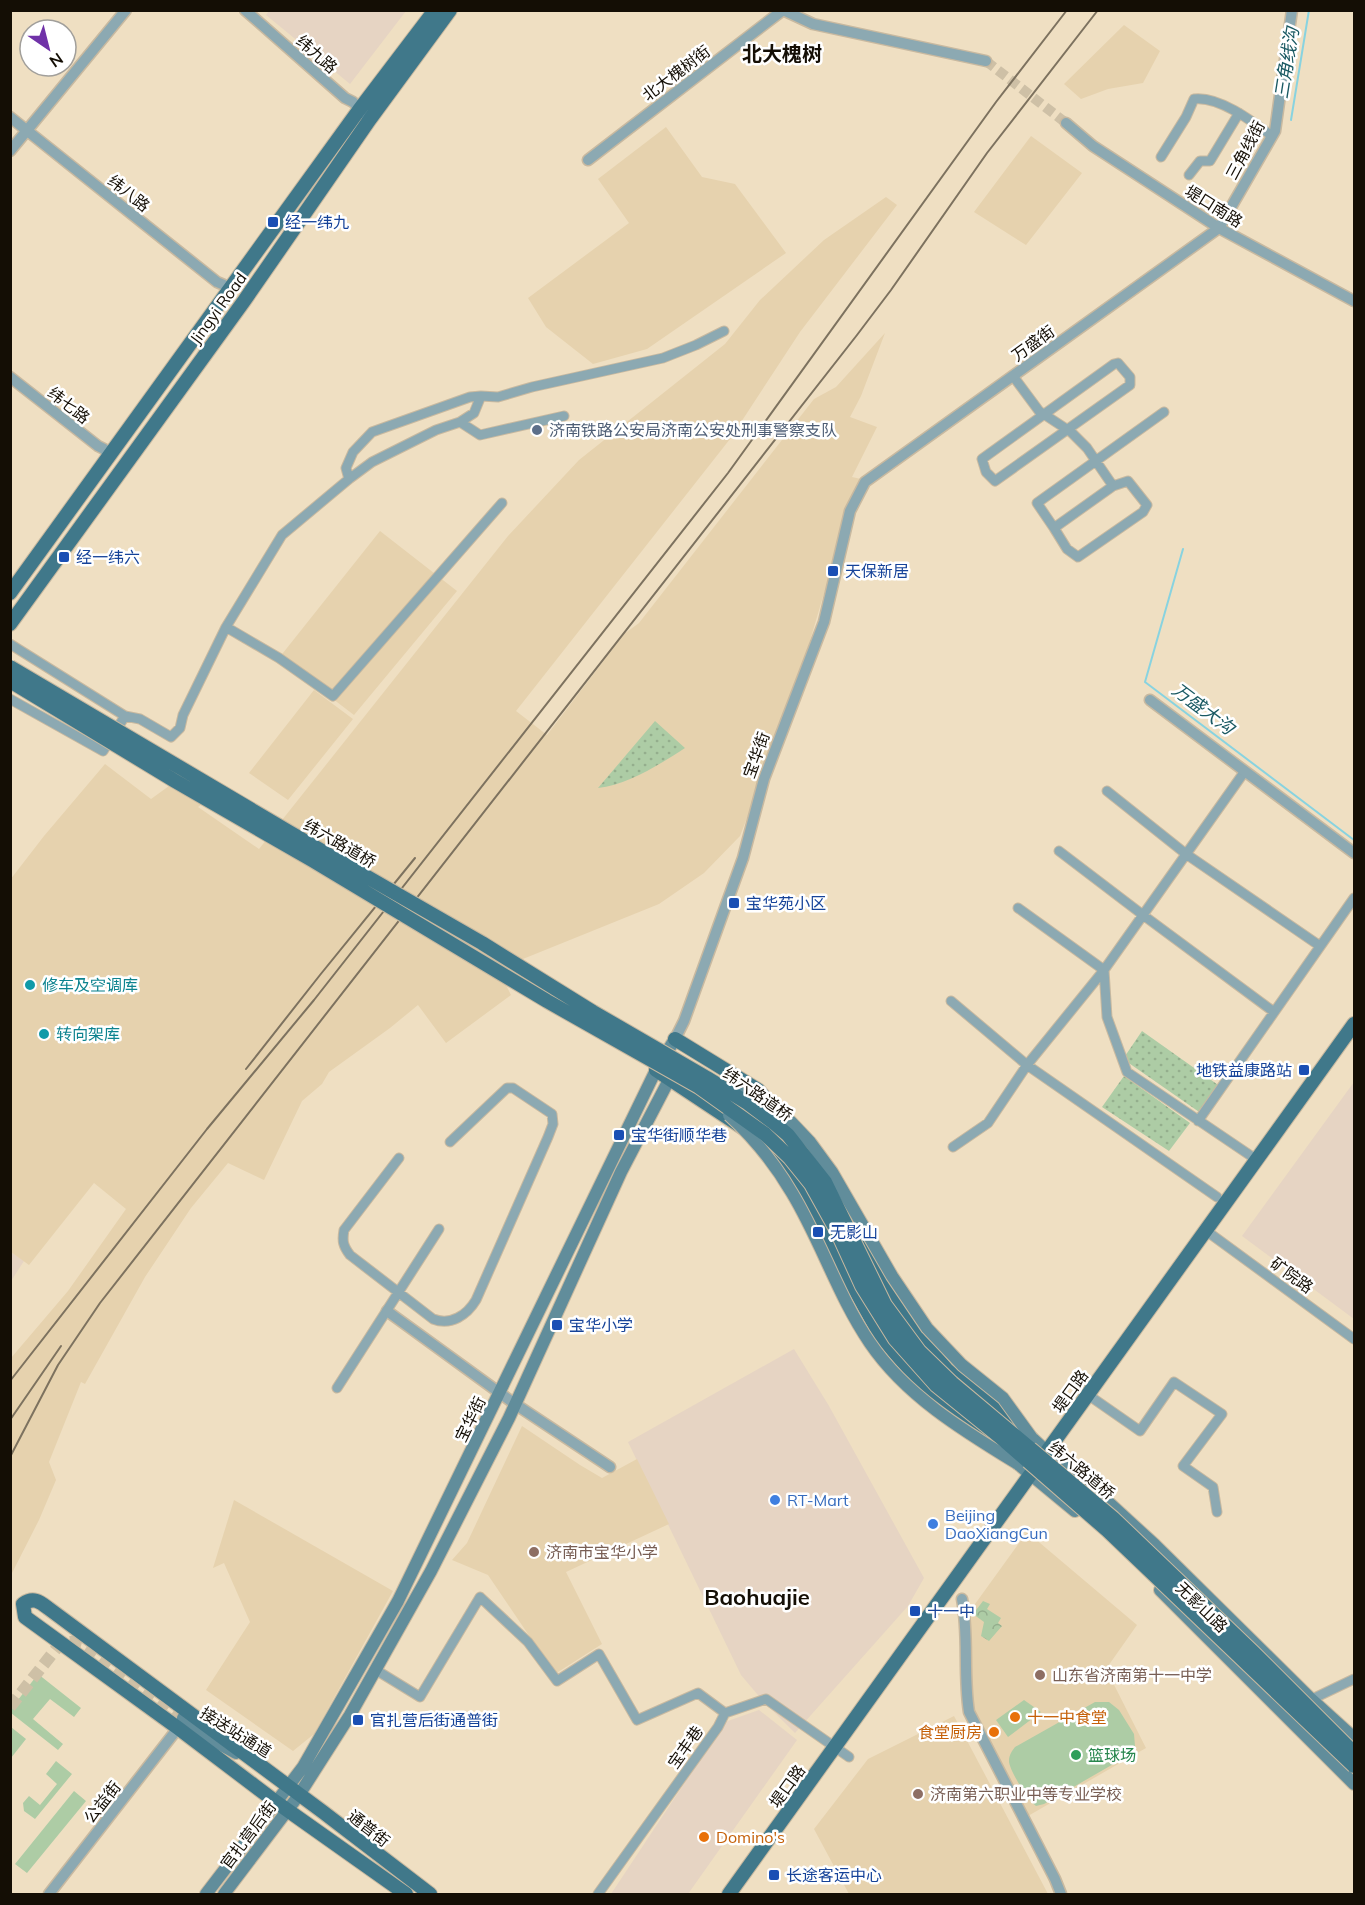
<svg xmlns="http://www.w3.org/2000/svg" width="1365" height="1905" font-family="Mulish,'Noto Sans SC',sans-serif">
  <style>
    .commercial { fill: #e6d4c3 }
    .built { fill: #e6d2ae }
    .grass { fill: url(#grass-dots) }
    .park { fill: url(#park-crowns) }
    .garden { fill: #adcca5 }
    .lines { fill: none; stroke-linecap: round; stroke-linejoin: round }
    .stream { stroke: #88d3e0; stroke-width: 2 }
    .tertiary-tunnel { stroke: #cec0a6; stroke-width: 10; stroke-dasharray: 10 5; stroke-linecap: butt }
    .secondary-tunnel { stroke: #cec0a6; stroke-width: 12; stroke-dasharray: 12 6; stroke-linecap: butt }
    .minor-casing { stroke: #c8b9a0; stroke-width: 11 }
    .tertiary-casing { stroke: #c8b9a0; stroke-width: 13 }
    .secondary-casing { stroke: #c8b9a0; stroke-width: 14 }
    .primary-casing { stroke: #c8b9a0; stroke-width: 16 }
    .minor { stroke: #8ca9b2; stroke-width: 9 }
    .tertiary { stroke: #8ca9b2; stroke-width: 10 }
    .secondary { stroke: #618d9b; stroke-width: 12 }
    .primary { stroke: #40788a; stroke-width: 14 }
    .rail { stroke: #7d725f; stroke-width: 2 }
    .secondary-bridge-casing { stroke: #c8b9a0; stroke-width: 14; stroke-linecap: butt }
    .primary-bridge-casing { stroke: #c8b9a0; stroke-width: 16; stroke-linecap: butt }
    .secondary-bridge { stroke: #618d9b; stroke-width: 12 }
    .primary-bridge { stroke: #40788a; stroke-width: 14 }
    .transit-dot { fill: #1a4fb4; stroke: #fff; stroke-width: 2 }
    .service-dot { fill: #5c6f8a; stroke: #fff; stroke-width: 2 }
    .culture-dot { fill: #0f9aa8; stroke: #fff; stroke-width: 2 }
    .shop-dot { fill: #3f7fe0; stroke: #fff; stroke-width: 2 }
    .education-dot { fill: #8d6e63; stroke: #fff; stroke-width: 2 }
    .food-dot { fill: #e8710a; stroke: #fff; stroke-width: 2 }
    .leisure-dot { fill: #2e9e5b; stroke: #fff; stroke-width: 2 }
    .labels { text-anchor: middle; stroke-width: 5; stroke-linejoin: round; paint-order: stroke }
    .street-label { font-size: 16px; fill: #140e05; stroke: #fff }
    .transit-label { font-size: 16px; fill: #164399; stroke: #fff; text-anchor: start }
    .service-label { font-size: 16px; fill: #4e5e75; stroke: #fff; text-anchor: start }
    .culture-label { font-size: 16px; fill: #0d838f; stroke: #fff; text-anchor: start }
    .shop-label { font-size: 16px; fill: #366cbe; stroke: #fff; text-anchor: start }
    .education-label { font-size: 16px; fill: #785e54; stroke: #fff; text-anchor: start }
    .food-label { font-size: 16px; fill: #c56008; stroke: #fff; text-anchor: start }
    .leisure-label { font-size: 16px; fill: #27864d; stroke: #fff; text-anchor: start }
    .water-label { font-size: 18px; font-style: italic; fill: #195962; stroke: #fff }
    .quarter-label { font-size: 20px; font-weight: bold; fill: #140e05; stroke: #fff }
    .district-label { font-size: 22px; font-weight: bold; fill: #140e05; stroke: #fff }
  </style>
  <defs>
    <pattern id="grass-dots" width="8" height="8" patternUnits="userSpaceOnUse" patternTransform="scale(1.5)"><rect width="8" height="8" fill="#adcca5"/><path d="M2 2h.1M6 6h.1" fill="none" stroke="#94ae8d" stroke-width="1.8" stroke-linecap="round"/></pattern>
    <pattern id="park-crowns" width="20" height="18" patternUnits="userSpaceOnUse" patternTransform="scale(1.5)"><rect width="20" height="18" fill="#adcca5"/><path d="M2 6a3 3 0 1 1 6 0M12 15a3 3 0 1 1 6 0" fill="none" stroke="#94ae8d"/></pattern>
  </defs>
  <rect width="100%" height="100%" fill="#efdfc2"/>
  <path class="commercial" d="M269,11V10L406,11L350,84L266,15Z
    M1354,1082V1319L1242,1236Z
    M11,1252L24,1261L11,1281Z
    M794,1349L829,1406L924,1578L908,1606L795,1733L763,1701L741,1675L628,1442Z
    M759,1710L797,1740L688,1894H611L725,1722Z"/>
  <path class="built" d="M1124,25L1160,51L1143,83L1108,89L1081,99L1064,84Z
    M666,127L702,177L735,184L786,253L647,349L593,364L546,327L528,298L629,223L598,179Z
    M1031,136L1082,173L1026,245L974,212Z
    M886,197L897,205L800,332L730,439L516,711L547,735L624,634L639,623L814,399L836,387L885,333L861,396L850,417L877,427L852,477L861,479L822,600L792,702L740,836L704,873L659,904L498,969L511,995L446,1043L418,1005L390,1028L329,1072L322,1084L302,1101L264,1180L228,1163L191,1208L145,1277L85,1384L81,1382L49,1462L56,1480L39,1520L11,1575V1358L68,1291L126,1209L94,1183L29,1265L11,1252L10,880L44,836L105,764L151,799L187,773L208,800L198,807L259,849L508,536L579,460L725,344L760,300L824,240Z
    M380,531L457,591L354,715L279,658Z
    M314,690L353,719L288,800L249,773Z
    M522,1426L580,1465L602,1478L637,1459L669,1524L566,1572L602,1644L555,1674L488,1575L452,1560L467,1543Z
    M234,1500L393,1591L314,1734L293,1751L206,1690L250,1622L224,1563L213,1568Z
    M1027,1532L1137,1625L1106,1669L1146,1748L1028,1816L972,1712L970,1611Z
    M954,1716L1048,1894H849L814,1829L868,1759Z"/>
  <path class="grass" d="M655,721L685,748C660,764 628,785 598,788Z
    M1142,1031L1221,1087L1202,1114L1123,1059Z
    M1124,1076L1190,1123L1169,1151L1102,1107Z"/>
  <path class="park" d="M983,1601L990,1604L987,1609L1001,1618L998,1623L1002,1626L989,1641L981,1636L984,1622L973,1614Z"/>
  <path class="garden" d="M38,1674L81,1708L74,1717L50,1699L33,1719L63,1744L58,1750L11,1713V1709Z
    M1024,1700L1041,1712L1008,1737L996,1720Z
    M1095,1702H1109L1119,1710L1134,1734L1135,1746L1129,1755L1044,1804L1036,1806C1028,1800 1009,1770 1009,1761C1009,1755 1012,1751 1015,1747Z
    M11,1727L26,1739L11,1758Z
    M56,1761L72,1774L35,1819L24,1811L23,1803L29,1796L40,1805L57,1784L46,1774Z
    M74,1791L86,1801L27,1873L15,1864Z"/>
  <g class="lines">
    <path class="stream" d="M1291,120L1309,10
      M1183,549L1145,682L1354,840
      M961,1663V1678"/>
    <path class="tertiary-tunnel" d="M986,61L1066,123"/>
    <path class="secondary-tunnel" d="M10,1707L56,1649C67,1641 72,1640 84,1644L183,1718"/>
    <defs>
      <path id="minor" d="M1161,157L1186,117L1194,99C1219,96 1252,121 1272,136
        M1189,175L1200,161H1210L1239,113
        M1118,363L1130,377V385L995,481L986,472L982,459L1114,364Z
        M1013,376L1039,411L1071,432L1087,448L1113,486
        M460,422L480,435L564,416
        M349,479L372,462L436,430L460,422L474,413L481,396L498,397L532,387L663,358L696,345L724,331
        M1054,528L1067,549L1078,557L1143,512L1147,505L1128,481L1113,486L1054,528L1037,503L1164,412
        M226,627L279,658L333,696L502,503
        M10,644L125,716L140,719L171,737L180,728L183,715L226,627L282,535L349,479L346,468L353,452L372,432L470,397L481,396
        M10,699L103,751L125,716
        M1245,771L1104,970L1107,1017L1127,1072L1257,1160
        M1107,791L1186,854L1320,946
        M1059,851L1143,915L1274,1012
        M951,1001L1027,1065L1217,1197
        M1198,1121L1354,898
        M953,1147L988,1123L1027,1065L1104,970L1018,908
        M399,1158L344,1230C342,1241 343,1246 350,1255L433,1319C451,1326 467,1315 476,1300L548,1137L553,1124L552,1114L513,1088H507L450,1142
        M1212,1235L1354,1339
        M337,1388L439,1229
        M1094,1399L1140,1431L1174,1382L1222,1414L1183,1466L1213,1487L1217,1512
        M376,1670L420,1697L480,1597L528,1642L557,1681L599,1654L637,1720L698,1693L725,1713
        M1306,1702L1354,1679
        M598,1894L718,1727L725,1713L766,1699L849,1757"/>
      <path id="tertiary" d="M245,10L345,98L353,102L363,113
        M783,10L813,24L986,61
        M10,117L217,282L224,285L229,291
        M1066,123L1093,146L1219,228L1354,301
        M10,151L126,10
        M588,160L783,10
        M10,377L98,446L104,449L109,455
        M1150,700L1354,853
        M675,1039L684,1021L743,858L764,779L824,622L850,511L865,482L1219,228L1275,131L1292,10
        M387,1311L515,1404L610,1467
        M962,1599C969,1636 963,1674 969,1712L1055,1879L1061,1894
        M49,1894L178,1728"/>
      <path id="secondary" d="M1032,1438L1058,1462L1084,1480L1155,1545L1311,1699L1354,1738
        M1018,1464L1075,1511
        M1160,1590L1354,1784
        M183,1718L214,1741L236,1753
        M206,1894L303,1767L398,1601L656,1070L675,1039
        M224,1894L299,1795L350,1715L431,1571L509,1418L621,1172L670,1078L671,1070"/>
      <path id="primary" d="M10,593L359,110L435,10
        M10,624L244,301L370,119L450,10
        M675,1039L758,1090L779,1114
        M656,1070L763,1141L795,1182L882,1338L930,1393L993,1444
        M864,1239L901,1305L927,1346L947,1370L1028,1435
        M406,1894L276,1802L178,1728L25,1617L23,1604C33,1597 39,1601 48,1608L323,1812L430,1894
        M729,1894L1354,1024"/>
    </defs>
    <use href="#minor" class="minor-casing"/>
    <use href="#tertiary" class="tertiary-casing"/>
    <use href="#secondary" class="secondary-casing"/>
    <use href="#primary" class="primary-casing"/>
    <use href="#minor" class="minor"/>
    <use href="#tertiary" class="tertiary"/>
    <use href="#secondary" class="secondary"/>
    <use href="#primary" class="primary"/>
    <path class="rail" d="M246,1069L320,975L415,858
      M10,1381L207,1129L314,1000L728,473L996,102L1067,10
      M10,1420L61,1346
      M10,1457L58,1365L100,1303L857,335L891,290L987,153L1098,10"/>
    <defs>
      <path id="secondary-bridge" d="M739,1092L777,1112L791,1122L810,1142L832,1172L892,1276L927,1328L962,1365L1003,1398L1032,1438
        M729,1115C753,1137 775,1164 792,1193C821,1241 838,1296 870,1343C906,1396 964,1431 1018,1464"/>
      <path id="primary-bridge" d="M10,667L289,832L482,943L593,1012L707,1078L746,1102L774,1123L788,1135L825,1182L885,1305L919,1351L952,1383L1113,1518L1253,1652L1354,1753
        M10,681L175,781L312,860L547,1001L699,1087L765,1134L790,1158L811,1184L836,1229L862,1286L895,1339L936,1385L999,1436L1107,1530L1354,1766"/>
    </defs>
    <use href="#secondary-bridge" class="secondary-bridge-casing"/>
    <use href="#primary-bridge" class="primary-bridge-casing"/>
    <use href="#secondary-bridge" class="secondary-bridge"/>
    <use href="#primary-bridge" class="primary-bridge"/>
  </g>
  <g class="transit-dot">
    <rect x="267" y="216" width="12" height="12" rx="3"/>
    <rect x="58" y="551" width="12" height="12" rx="3"/>
    <rect x="827" y="565" width="12" height="12" rx="3"/>
    <rect x="728" y="897" width="12" height="12" rx="3"/>
    <rect x="1298" y="1064" width="12" height="12" rx="3"/>
    <rect x="613" y="1129" width="12" height="12" rx="3"/>
    <rect x="812" y="1226" width="12" height="12" rx="3"/>
    <rect x="551" y="1319" width="12" height="12" rx="3"/>
    <rect x="909" y="1605" width="12" height="12" rx="3"/>
    <rect x="352" y="1714" width="12" height="12" rx="3"/>
    <rect x="768" y="1869" width="12" height="12" rx="3"/>
  </g>
  <circle class="service-dot" cx="537" cy="430" r="6"/>
  <g class="culture-dot">
    <circle cx="30" cy="985" r="6"/>
    <circle cx="44" cy="1034" r="6"/>
  </g>
  <g class="shop-dot">
    <circle cx="775" cy="1500" r="6"/>
    <circle cx="933" cy="1524" r="6"/>
  </g>
  <g class="education-dot">
    <circle cx="534" cy="1552" r="6"/>
    <circle cx="1040" cy="1675" r="6"/>
    <circle cx="918" cy="1794" r="6"/>
  </g>
  <g class="food-dot">
    <circle cx="1015" cy="1717" r="6"/>
    <circle cx="994" cy="1732" r="6"/>
    <circle cx="704" cy="1837" r="6"/>
  </g>
  <circle class="leisure-dot" cx="1076" cy="1755" r="6"/>
  <g class="labels">
    <g class="street-label">
      <text transform="translate(317 54) rotate(41)" y="6">纬九路</text>
      <text transform="translate(676 73) rotate(-37)" y="6">北大槐树街</text>
      <text transform="translate(1245 150) rotate(-62)" y="6">三角线街</text>
      <text transform="translate(129 193) rotate(38)" y="6">纬八路</text>
      <text transform="translate(1214 206) rotate(32)" y="6">堤口南路</text>
      <text transform="translate(218 308) rotate(-54)" y="6">Jingyi Road</text>
      <text transform="translate(1033 343) rotate(-36)" y="6">万盛街</text>
      <text transform="translate(69 405) rotate(38)" y="6">纬七路</text>
      <text transform="translate(756 755) rotate(-70)" y="6">宝华街</text>
      <text transform="translate(340 843) rotate(30)" y="6">纬六路道桥</text>
      <text transform="translate(758 1094) rotate(35)" y="6">纬六路道桥</text>
      <text transform="translate(1292 1275) rotate(36)" y="6">矿院路</text>
      <text transform="translate(1070 1391) rotate(-54)" y="6">堤口路</text>
      <text transform="translate(470 1419) rotate(-64)" y="6">宝华街</text>
      <text transform="translate(1082 1470) rotate(40)" y="6">纬六路道桥</text>
      <text transform="translate(1202 1607) rotate(44)" y="6">无影山路</text>
      <text transform="translate(236 1732) rotate(32)" y="6">接送站通道</text>
      <text transform="translate(685 1747) rotate(-55)" y="6">宝丰巷</text>
      <text transform="translate(787 1786) rotate(-54)" y="6">堤口路</text>
      <text transform="translate(102 1802) rotate(-52)" y="6">公益街</text>
      <text transform="translate(369 1828) rotate(38)" y="6">通普街</text>
      <text transform="translate(248 1835) rotate(-53)" y="6">官扎营后街</text>
    </g>
    <g class="transit-label">
      <text x="285" y="228">经一纬九</text>
      <text x="76" y="563">经一纬六</text>
      <text x="845" y="577">天保新居</text>
      <text x="746" y="909">宝华苑小区</text>
      <text x="1292" y="1076" text-anchor="end">地铁益康路站</text>
      <text x="631" y="1141">宝华街顺华巷</text>
      <text x="830" y="1238">无影山</text>
      <text x="569" y="1331">宝华小学</text>
      <text x="927" y="1617">十一中</text>
      <text x="370" y="1726">官扎营后街通普街</text>
      <text x="786" y="1881">长途客运中心</text>
    </g>
    <g class="service-label">
      <text x="549" y="436">济南铁路公安局济南公安处刑事警察支队</text>
    </g>
    <g class="culture-label">
      <text x="42" y="991">修车及空调库</text>
      <text x="56" y="1040">转向架库</text>
    </g>
    <g class="shop-label">
      <text x="787" y="1506">RT-Mart</text>
      <text x="945" y="1521">Beijing<tspan x="945" dy="18">DaoXiangCun</tspan></text>
    </g>
    <g class="education-label">
      <text x="546" y="1558">济南市宝华小学</text>
      <text x="1052" y="1681">山东省济南第十一中学</text>
      <text x="930" y="1800">济南第六职业中等专业学校</text>
    </g>
    <g class="food-label">
      <text x="1027" y="1723">十一中食堂</text>
      <text x="982" y="1738" text-anchor="end">食堂厨房</text>
      <text x="716" y="1843">Domino's</text>
    </g>
    <g class="leisure-label">
      <text x="1088" y="1761">篮球场</text>
    </g>
    <g class="water-label">
      <text transform="translate(1287 63) rotate(-81)" y="6">三角线沟</text>
      <text transform="translate(1203 709) rotate(37)" y="6">万盛大沟</text>
    </g>
    <g class="quarter-label">
      <text x="782" y="61">北大槐树</text>
    </g>
    <g class="district-label">
      <text x="757" y="1605">Baohuajie</text>
    </g>
  </g>
  <rect width="1365" height="1905" fill="none" stroke="#140e05" stroke-width="24"/>
  <g transform="translate(48 48) rotate(145)"><circle r="28" fill="#ffffff" stroke="#a19f9b" stroke-width="1.5"/>
  <path d="M0-4.5L10 22L0 15L-10 22Z" fill="#7032a8"/>
  <text y="-9" font-size="16" font-weight="bold" text-anchor="middle" fill="#140e05">N</text>
  </g>
</svg>
